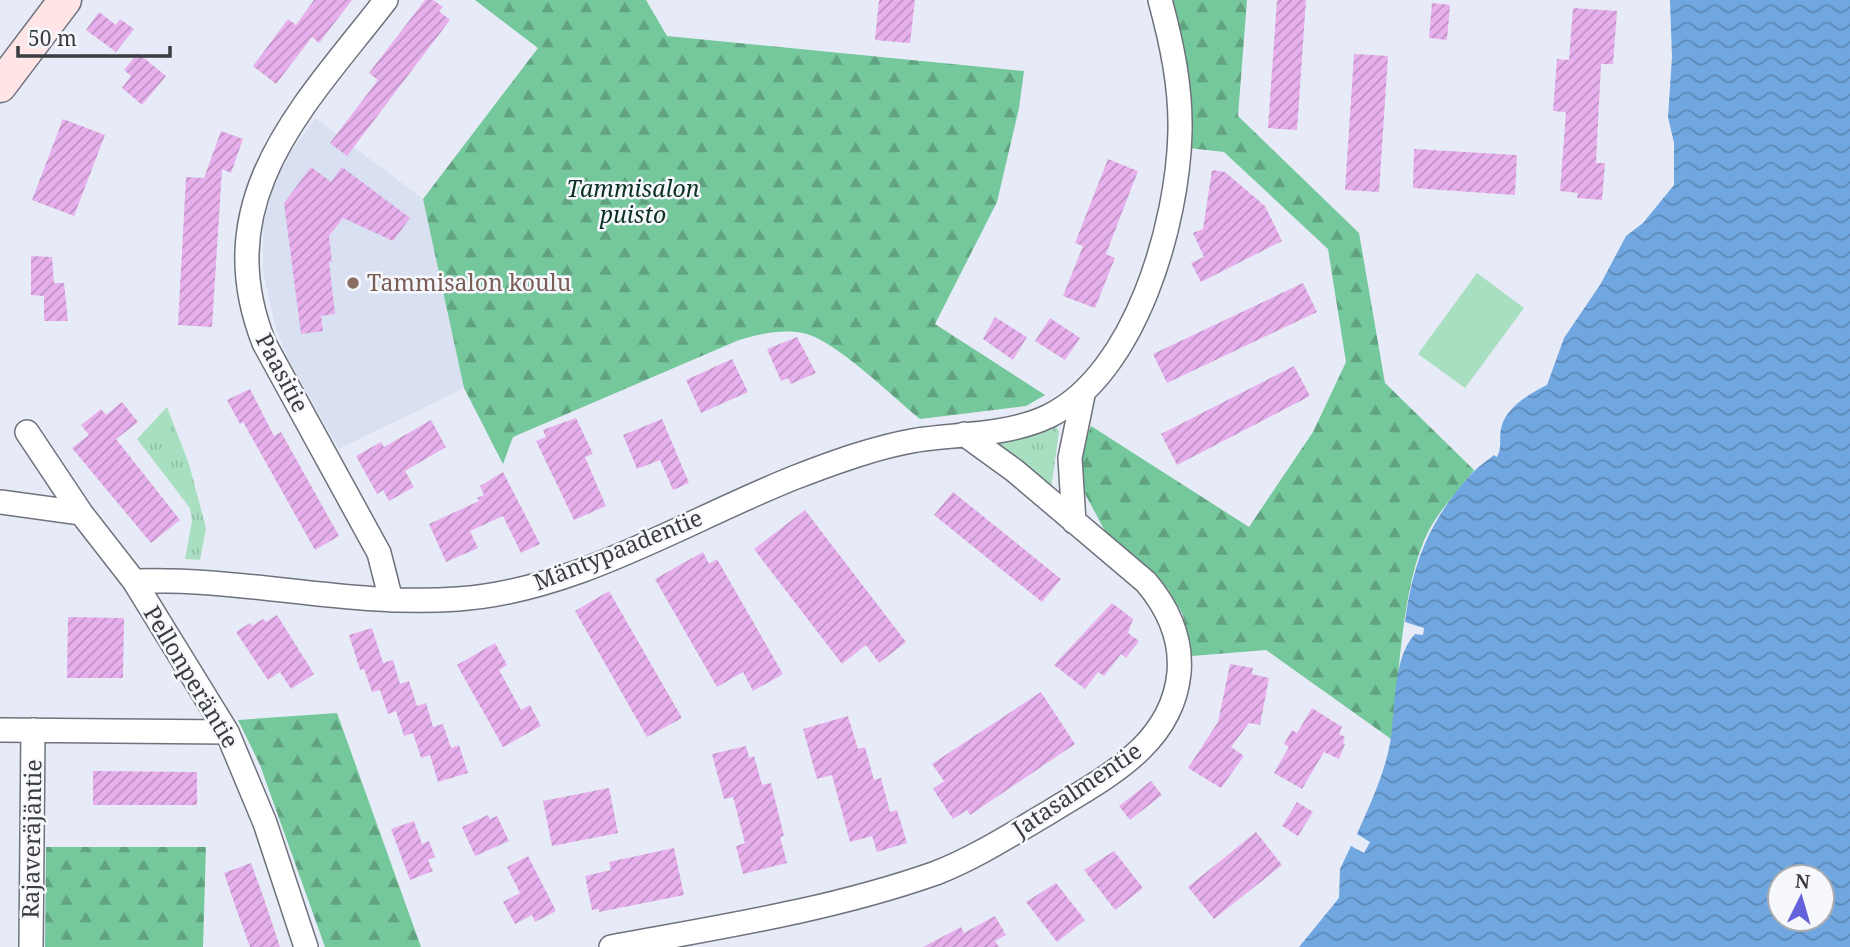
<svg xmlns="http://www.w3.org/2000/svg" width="1850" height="947" font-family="'Noto Serif',serif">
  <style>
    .built { fill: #d9e0f2 }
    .grass { fill: url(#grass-tufts) }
    .forest { fill: url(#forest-firs) }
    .pitch { fill: #a9dfc1 }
    .water { fill: url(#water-waves); fill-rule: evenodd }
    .building { fill: url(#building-hatch) }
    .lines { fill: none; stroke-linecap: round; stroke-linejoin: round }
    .street-casing { stroke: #6e727c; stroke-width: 26 }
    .secondary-casing { stroke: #6e727c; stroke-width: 35 }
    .street { stroke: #fff; stroke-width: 23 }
    .secondary { stroke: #ffe5e6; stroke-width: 32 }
    .education-dot { fill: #8d6e63; stroke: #f6f8fd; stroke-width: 2.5 }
    .labels { text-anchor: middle; stroke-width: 5; stroke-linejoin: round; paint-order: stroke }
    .park-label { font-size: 23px; font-style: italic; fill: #0c3120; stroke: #f6f8fd }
    .education-label { font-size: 23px; fill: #785e54; stroke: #f6f8fd; text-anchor: start }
    .street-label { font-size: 23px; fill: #3a3c40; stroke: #f6f8fd }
  </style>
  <defs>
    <pattern id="grass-tufts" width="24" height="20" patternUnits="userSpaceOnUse" patternTransform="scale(1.75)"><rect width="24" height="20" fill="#a9dfc1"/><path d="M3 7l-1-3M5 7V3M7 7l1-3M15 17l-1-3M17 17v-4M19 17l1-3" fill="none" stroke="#92c0a7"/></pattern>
    <pattern id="forest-firs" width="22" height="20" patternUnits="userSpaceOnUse" patternTransform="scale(1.75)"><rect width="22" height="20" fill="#75c79c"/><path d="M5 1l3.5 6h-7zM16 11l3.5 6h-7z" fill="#61a381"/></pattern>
    <pattern id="water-waves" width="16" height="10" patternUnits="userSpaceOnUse" patternTransform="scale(1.75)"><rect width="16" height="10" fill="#70a7e1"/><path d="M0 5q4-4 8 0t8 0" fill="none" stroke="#5d89b8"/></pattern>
    <pattern id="building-hatch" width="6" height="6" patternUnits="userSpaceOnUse" patternTransform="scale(1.75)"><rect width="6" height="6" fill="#e7b0ed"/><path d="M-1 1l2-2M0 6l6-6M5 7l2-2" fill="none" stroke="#bc90c1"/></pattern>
  </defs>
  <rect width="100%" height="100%" fill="#e7ebf7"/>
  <path class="built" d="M315,118L423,199L464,388L339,449L289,360L276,329L263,271V226L273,186L292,151Z"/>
  <path class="grass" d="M167,407L189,464L206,528L200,560L185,559L192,521L190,508L137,439Z
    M1056,426L1059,432L1051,489L995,443Z"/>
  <path class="forest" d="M475,0H646L667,36L1024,71L1019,108L997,202L935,324L1045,395L1026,406L920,419C893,397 834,339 803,333C780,329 760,334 739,340L513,437L503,464L464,388L423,199L538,48Z
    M1170,0H1247L1238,116L1359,233L1385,383L1474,470C1460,489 1440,509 1429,530C1401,584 1400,678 1391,739L1266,650L1192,656L1183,615L1168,589L1105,531L1084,492L1079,457L1091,426L1249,527L1313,432L1346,362L1328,249L1224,152L1189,148Z
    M337,713L421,947H325L260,765L238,720Z
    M46,847H206L203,947H45Z"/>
  <path class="pitch" d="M1477,273L1524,308L1465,388L1418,354Z"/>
  <path class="water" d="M1670,0H1850V947H1299L1339,898L1340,869L1351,846L1364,853L1370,842L1357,834C1369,807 1381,781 1388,753C1397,719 1390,660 1415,634L1423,635L1424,628L1405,622C1413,560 1431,518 1473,472C1479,466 1487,461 1494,455L1497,457C1503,445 1498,437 1502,425C1508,406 1531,393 1547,385L1564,338L1600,285L1626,236L1643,223L1674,185V143L1668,117L1672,57ZM1780,877H1822V919H1780Z"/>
  <path class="building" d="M314,0H352L319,43L312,37L276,84L253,66L288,19L296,25Z
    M425,0H433L443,7L439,11L450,20L347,156L330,143L378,80L369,73Z
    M879,0H915L910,43L875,40Z
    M1277,0H1306L1297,130L1268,128Z
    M1432,3L1450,5L1447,40L1429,38Z
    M1573,8L1617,11L1613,64H1601L1596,163H1605L1602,200L1577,198L1578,193L1560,191L1566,112L1553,111L1557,59L1569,60Z
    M99,12L116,25L120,19L134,29L116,52L86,30Z
    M138,53L166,76L142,105L122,88L131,76L124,70Z
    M1354,54L1388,56L1379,192L1345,190Z
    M63,119L105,135L74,216L32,200Z
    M221,131L243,139L231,173L222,169L212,327L178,325L186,177L204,178Z
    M1414,149L1517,155L1515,195L1413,188Z
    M1108,159L1138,171L1106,254L1115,258L1095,308L1063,296L1083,246L1075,243Z
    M311,167L331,182L342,167L410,218L393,241L343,218L329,236L332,262H329L335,314L321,316L323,331L301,334L284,203Z
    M1212,170L1225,172L1265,206L1282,241L1201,282L1191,263L1204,257L1193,233L1203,229Z
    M31,256L52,257L54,283H64L68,321H44V296L31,295Z
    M1303,283L1317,312L1167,383L1153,354Z
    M995,317L1027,337L1013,360L983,339Z
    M1050,318L1080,338L1065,360L1035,341Z
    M797,337L816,373L791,384L788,378L781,381L767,349Z
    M732,359L748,392L701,413L686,380Z
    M1294,366L1310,396L1177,465L1161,434Z
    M250,389L274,436L281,432L339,536L315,550L243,422L240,424L227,400Z
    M122,402L138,422L116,439L180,520L151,543L72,448L89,435L81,425L101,409L106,415Z
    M576,418L593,454L585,457L606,506L574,520L536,441L546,437L543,430Z
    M662,419L689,483L673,490L660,460L637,469L623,435Z
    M431,420L446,447L405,471L414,487L389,501L383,490L377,494L356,456L381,442L384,447Z
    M503,472L540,544L521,553L503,516L470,531L478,548L446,562L429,524L479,501L477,498L484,495L480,486Z
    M953,492L1061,579L1042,602L934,515Z
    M805,510L906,642L879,663L866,645L842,664L754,549Z
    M703,552L709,564L717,559L783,674L753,691L743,672L717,687L655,579Z
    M609,591L682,718L647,737L575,611Z
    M1112,603L1133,619L1128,633L1139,641L1126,658L1121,654L1104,676L1098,672L1085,689L1054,665Z
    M277,615L314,674L291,689L280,672L268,680L236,632L250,623L252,626L263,619L266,622Z
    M68,617L124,618L123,678H67Z
    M372,628L383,663L393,660L400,684L409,681L417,706L426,703L433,727L443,724L451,748L459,745L468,773L438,782L430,755L421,758L413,733L404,736L396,711L388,714L380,690L372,692L364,669L360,670L349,635Z
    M495,643L507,665L499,670L521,710L530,705L541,726L503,747L457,665Z
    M1230,664L1253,668L1252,674L1269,678L1260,725L1249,723L1231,747L1244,756L1221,788L1188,768L1218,722Z
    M1041,692L1075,744L970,815L967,810L953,819L933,789L944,781L932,764Z
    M1312,708L1342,727L1339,734L1345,737L1343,743L1345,744L1339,759L1324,752L1302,789L1274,773L1289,747L1284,744L1292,730L1297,733Z
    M848,716L858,749L865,747L874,780L881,778L890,812L897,810L907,843L877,852L872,836L850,842L832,775L817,779L803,729Z
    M746,746L749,758L754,756L762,785L771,783L784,836L780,837L787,863L743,874L736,846L745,843L733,797L724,799L712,754Z
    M93,771L197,772V805H93Z
    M1151,781L1162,795L1130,820L1119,806Z
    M609,788L618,833L552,846L543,801Z
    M1297,802L1313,812L1298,836L1282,826Z
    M488,815L490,819L497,816L509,841L475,856L462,827Z
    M414,821L422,844L429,841L435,857L428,860L433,871L410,880L391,829Z
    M1256,832L1282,865L1214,919L1188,887Z
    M674,848L684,895L599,912V909L592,910L585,876L611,870L609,862Z
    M1114,851L1143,888L1115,910L1084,870Z
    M528,856L556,911L535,922L532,915L515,924L503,902L520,893L507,867Z
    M251,863L262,893L280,947H250L237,911L224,873Z
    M1056,883L1085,920L1057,942L1026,902Z
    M995,916L1006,935L995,941L999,947H923L961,927L964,933Z"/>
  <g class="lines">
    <defs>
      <path id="street" d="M386,0C304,106 207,198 264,343L379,553L391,600
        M27,432L81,513L134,581L227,732L265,823L306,947
        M0,502L81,513
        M1074,522L1070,458L1083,395
        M134,581C243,577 350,607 458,599C576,591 687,520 796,477C835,462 876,447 917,440C959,434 1010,435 1049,416C1136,373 1178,223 1180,132C1181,87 1172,44 1160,0
        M0,730L227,732
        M31,947L33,730
        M611,947C720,927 831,910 936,873C975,858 1012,834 1048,813C1104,778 1172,746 1179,673C1182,638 1168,608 1146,582L1015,471L964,434"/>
      <path id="secondary" d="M0,86L65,0"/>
    </defs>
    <use href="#street" class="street-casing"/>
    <use href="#secondary" class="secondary-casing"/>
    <use href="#street" class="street"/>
    <use href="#secondary" class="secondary"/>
  </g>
  <circle class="education-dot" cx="353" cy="283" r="7"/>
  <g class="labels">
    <g class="park-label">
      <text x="633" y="197">Tammisalon<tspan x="633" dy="26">puisto</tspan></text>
    </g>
    <g class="education-label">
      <text x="367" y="291">Tammisalon koulu</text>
    </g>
    <g class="street-label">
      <text transform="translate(282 373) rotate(62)" y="8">Paasitie</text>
      <text transform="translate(618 550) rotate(-22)" y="8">Mäntypaadentie</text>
      <text transform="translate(191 677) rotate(59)" y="8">Pellonperäntie</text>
      <text transform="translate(1077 790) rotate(-34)" y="8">Jatasalmentie</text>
      <text transform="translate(32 839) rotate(-89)" y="8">Rajaveräjäntie</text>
    </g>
  </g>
  <g transform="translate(1801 898) rotate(5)"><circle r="33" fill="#f6f8fd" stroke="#abadb1" stroke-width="2"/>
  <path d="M0-5L12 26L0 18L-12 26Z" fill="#6362da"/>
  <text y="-10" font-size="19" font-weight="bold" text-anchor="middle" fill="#3a3c40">N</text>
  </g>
  <path d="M18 46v10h152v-10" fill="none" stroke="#3a3c40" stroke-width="3.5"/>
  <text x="28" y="46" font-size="21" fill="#3a3c40" stroke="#f6f8fd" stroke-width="5" paint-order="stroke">50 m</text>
</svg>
